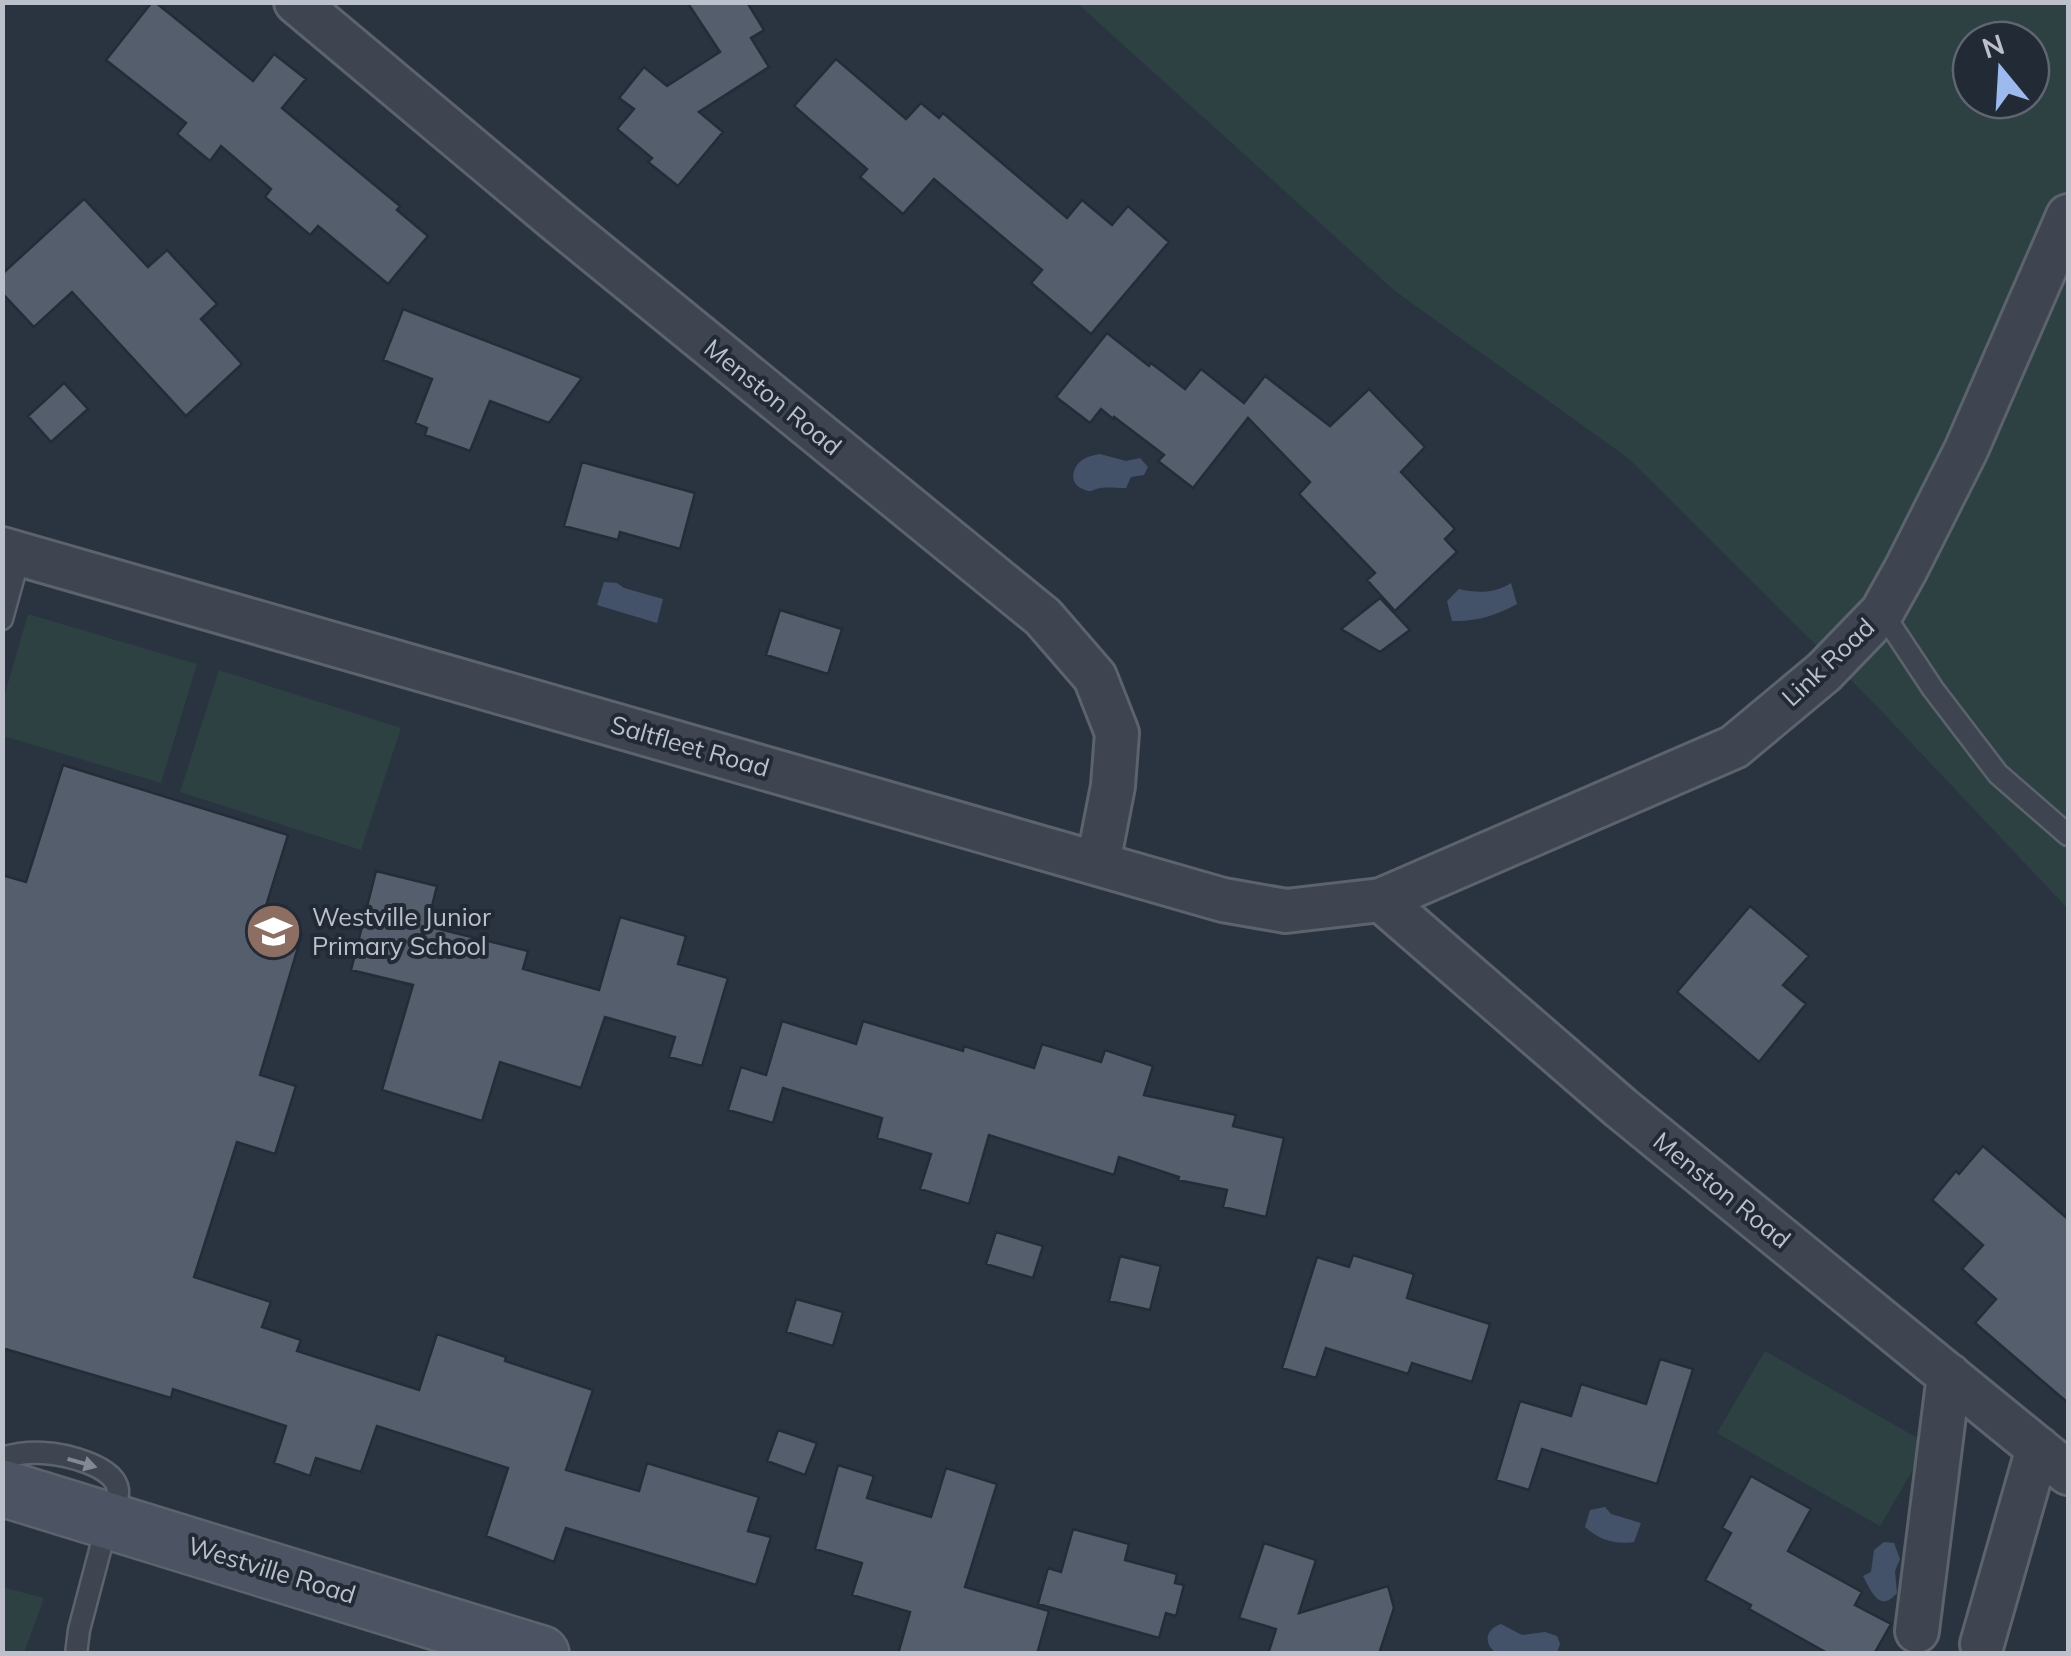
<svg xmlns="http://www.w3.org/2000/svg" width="2071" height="1656" font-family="Mulish,sans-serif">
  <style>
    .green { fill: #2d4042; fill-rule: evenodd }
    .water { fill: #435269 }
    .building { fill: #555e6d; stroke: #242c37; stroke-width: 2.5 }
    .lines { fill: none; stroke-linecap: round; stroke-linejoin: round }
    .lane-casing { stroke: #5c636d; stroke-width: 25 }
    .street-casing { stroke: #5c636d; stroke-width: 48 }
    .secondary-casing { stroke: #5c636d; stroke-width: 60 }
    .lane { stroke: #3e4550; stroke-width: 20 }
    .street { stroke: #3e4550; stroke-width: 42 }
    .secondary { stroke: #4c5463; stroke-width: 55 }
    .oneway { fill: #838993 }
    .labels { text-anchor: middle; stroke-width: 8; stroke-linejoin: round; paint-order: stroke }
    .street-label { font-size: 25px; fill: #bbc0ca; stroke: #222a35 }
    .poi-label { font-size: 25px; fill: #bbc0ca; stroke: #222a35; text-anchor: start }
  </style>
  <rect width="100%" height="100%" fill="#2a3340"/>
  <path class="green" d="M1077,3H2068V909L1869,698L1628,458L1395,291ZM1971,40H2031V100H1971Z
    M28,614L197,664L161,783L3,736V700Z
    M219,670L401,728L361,850L180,792Z
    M1765,1351L1928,1444L1880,1526L1717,1433Z
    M2,1587L44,1598L24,1653H3Z"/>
  <path class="water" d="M1100,454L1126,461L1140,458L1148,467L1144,475L1131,477L1126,488C1117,488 1108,487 1101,488C1093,489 1092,493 1085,490C1068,485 1071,466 1084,459C1089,456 1095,455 1100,454Z
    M604,582L617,583L624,588L663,599L657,623L597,605Z
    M1511,583L1517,604C1497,615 1476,622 1452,621L1447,601L1459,589C1476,593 1495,594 1511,583Z
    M1605,1507L1611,1514L1641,1523L1634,1542C1615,1545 1600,1540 1585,1527L1590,1510Z
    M1884,1542L1894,1543L1900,1559L1895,1571L1897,1593C1879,1614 1871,1590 1863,1576L1871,1572L1874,1550Z
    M1501,1624L1522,1635L1545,1632L1557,1636L1560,1644L1557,1653L1495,1652C1483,1642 1486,1629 1501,1624Z"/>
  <path class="building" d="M152,2H155L253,81L274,54L306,79L282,108L400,206L397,210L428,236L388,284L318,226L310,235L265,197L271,189L221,146L210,161L177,134L186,123L106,60Z
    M687,2H747L764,30L751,38L769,67L699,112L723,132L678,186L648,162L652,158L617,129L634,109L619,98L644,67L667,86L720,52Z
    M836,59L906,119L921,103L939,118L943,113L1067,218L1082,200L1112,225L1128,206L1169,242L1091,334L1031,283L1042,270L934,179L903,214L860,177L867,169L794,106Z
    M84,199L148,267L167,250L217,304L201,319L242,364L186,416L72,292L34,327L2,293V274Z
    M403,309L582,378L549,423L490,401L470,451L425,435L427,428L415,423L432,379L383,360Z
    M1107,333L1149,366L1151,363L1185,389L1201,369L1244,403L1265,376L1330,426L1369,389L1425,447L1401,472L1455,529L1445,539L1457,552L1395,611L1367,580L1375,573L1299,494L1310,482L1248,418L1193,488L1158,461L1164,455L1114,417L1113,419L1101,409L1090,423L1056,397Z
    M64,383L88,409L51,442L28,416Z
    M582,462L695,493L680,549L620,532L618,540L564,526Z
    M1380,598L1410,630L1380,652L1341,629Z
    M780,610L842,629L828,674L766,655Z
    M63,765L288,835L261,922L302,934L260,1075L296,1086L275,1154L237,1142L194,1277L271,1302L262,1327L301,1340L297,1351L419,1390L437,1334L506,1357L505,1361L593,1390L566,1470L639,1491L647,1463L759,1497L748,1531L771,1537L756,1585L566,1528L554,1562L486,1536L508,1468L377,1426L361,1472L316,1458L310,1476L274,1463L286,1426L173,1389L171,1398L2,1348V875L26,882Z
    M376,871L437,886L427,926L528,951L523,969L599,990L620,917L686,936L678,964L728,978L702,1066L669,1057L675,1037L605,1017L581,1088L500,1062L482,1121L382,1090L413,985L351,970Z
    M1750,906L1809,956L1783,985L1806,1004L1759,1062L1677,992Z
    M782,1021L856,1044L863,1021L963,1051L964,1046L1034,1068L1042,1044L1101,1062L1105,1050L1153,1066L1144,1095L1236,1115L1233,1126L1284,1138L1266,1217L1223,1207L1227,1190L1178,1180L1179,1177L1119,1157L1114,1175L989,1135L969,1204L920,1189L931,1154L877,1138L882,1118L783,1088L773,1123L728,1110L741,1067L766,1075Z
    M1983,1146L2068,1219V1403L1975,1323L1996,1299L1962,1269L1983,1245L1932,1200L1956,1171L1959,1174Z
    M996,1232L1043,1246L1033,1278L986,1264Z
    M1353,1255L1414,1274L1407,1298L1490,1324L1472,1382L1412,1363L1408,1374L1326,1348L1316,1378L1282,1368L1317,1257L1349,1267Z
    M1120,1256L1161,1266L1150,1310L1109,1301Z
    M796,1299L843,1312L833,1346L786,1332Z
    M1660,1359L1693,1369L1657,1484L1542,1449L1529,1490L1496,1480L1520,1401L1571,1416L1581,1384L1646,1404Z
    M778,1430L817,1443L805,1475L767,1461Z
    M838,1465L874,1476L867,1498L931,1517L946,1468L997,1484L965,1587L1049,1611L1037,1654H898L910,1612L852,1595L862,1563L815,1549Z
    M1751,1476L1811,1509L1788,1551L1862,1592L1855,1605L1891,1624L1874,1654H1829L1749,1609L1751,1605L1705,1580L1731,1533L1722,1528Z
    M1073,1529L1129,1544L1125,1560L1177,1574L1175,1583L1184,1585L1176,1616L1166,1613L1159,1638L1038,1604L1048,1568L1061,1572Z
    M1264,1543L1316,1560L1299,1613L1388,1586L1394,1608L1379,1654H1268L1276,1629L1239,1618Z"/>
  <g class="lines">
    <defs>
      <path id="lane" d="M1882,612L1933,689L1998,774L2068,835
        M2,619L20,554
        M2,1458C15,1454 29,1452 43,1453C63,1454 115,1465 118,1490C119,1500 112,1512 108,1520L79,1630L76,1654"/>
      <path id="street" d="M296,2L561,224L1043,617L1095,677L1117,733L1113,786L1098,863
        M2,549L1223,900L1286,911L1381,900L1734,747L1824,672L1882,612L1906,569L1966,450L2068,216
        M1381,900L1621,1108L2068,1473
        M1917,1631L1949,1375
        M1982,1644L2038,1448"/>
      <path id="secondary" d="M2,1488L541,1654"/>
    </defs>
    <use href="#lane" class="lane-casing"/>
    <use href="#street" class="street-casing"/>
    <use href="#secondary" class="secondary-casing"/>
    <use href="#lane" class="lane"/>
    <use href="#street" class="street"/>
    <use href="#secondary" class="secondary"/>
  </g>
  <defs><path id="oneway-solid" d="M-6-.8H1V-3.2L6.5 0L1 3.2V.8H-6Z" transform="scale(2.5)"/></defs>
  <use class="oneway" href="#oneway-solid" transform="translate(82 1463) rotate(16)"/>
  <defs>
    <symbol id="school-disc" viewBox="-11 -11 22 22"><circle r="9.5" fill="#8d6e63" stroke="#222a35"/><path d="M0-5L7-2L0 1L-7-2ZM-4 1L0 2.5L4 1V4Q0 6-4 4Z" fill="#fff"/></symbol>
  </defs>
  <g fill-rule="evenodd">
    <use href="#school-disc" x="242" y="900" width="63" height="63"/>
  </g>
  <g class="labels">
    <g class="street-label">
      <text transform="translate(773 397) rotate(39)" y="9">Menston Road</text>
      <text transform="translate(1828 662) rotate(-43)" y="9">Link Road</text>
      <text transform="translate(690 746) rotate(16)" y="9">Saltfleet Road</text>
      <text transform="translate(1722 1190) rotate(39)" y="9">Menston Road</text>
      <text transform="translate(272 1570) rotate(17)" y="9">Westville Road</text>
    </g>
    <g class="poi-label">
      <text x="312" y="926">Westville Junior<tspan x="312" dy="29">Primary School</tspan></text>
    </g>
  </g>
  <rect width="2071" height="1656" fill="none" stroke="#bbc0ca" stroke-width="10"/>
  <g transform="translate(2001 70) rotate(342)"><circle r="48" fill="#222a35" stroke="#5f6671" stroke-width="2.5"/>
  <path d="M0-8L18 38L0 25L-18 38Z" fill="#9cbaee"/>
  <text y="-15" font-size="28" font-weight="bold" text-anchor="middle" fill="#bbc0ca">N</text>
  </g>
</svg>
